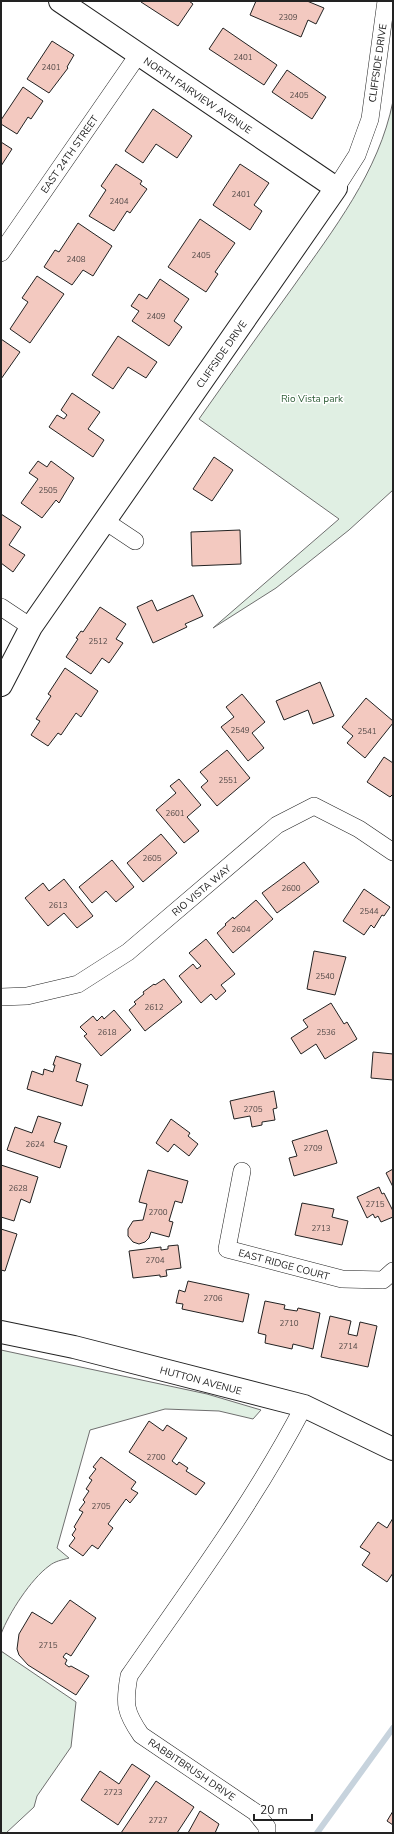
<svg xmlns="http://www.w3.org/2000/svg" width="394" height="1834" font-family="'Nunito Sans',sans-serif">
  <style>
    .green { fill: #e0efe3; stroke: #6f6f6f }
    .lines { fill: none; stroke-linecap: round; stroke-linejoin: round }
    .stream { stroke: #c7d3dd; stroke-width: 6 }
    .building { fill: #f3c9c0; stroke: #222 }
    .street-casing { stroke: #222; stroke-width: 18 }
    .secondary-casing { stroke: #222; stroke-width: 24 }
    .street { stroke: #fff; stroke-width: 17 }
    .secondary { stroke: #fff; stroke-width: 22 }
    .labels { text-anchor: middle; stroke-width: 3; stroke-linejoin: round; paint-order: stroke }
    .number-label { font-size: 8px; fill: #564c4a }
    .street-label { font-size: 10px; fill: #222; stroke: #fff }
    .park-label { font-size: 10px; fill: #2f5e38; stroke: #fff }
  </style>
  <rect width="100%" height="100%" fill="#fff"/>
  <path class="green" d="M393,101V490L349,530L276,588L213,628L339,519L199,419C230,375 261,331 293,287C333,230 379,172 393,101Z
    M1,1350L207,1394L261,1410L253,1419L219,1411L165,1409L90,1430L57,1548L69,1558C62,1560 55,1561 49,1566C31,1579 9,1613 1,1634Z
    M1,1651L76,1702L71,1747L37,1796L34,1807L6,1833H1Z"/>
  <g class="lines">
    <path class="stream" d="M317,1833L393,1728"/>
  </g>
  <path class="building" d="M142,1H189L193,4L178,26L141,2Z
    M256,1H307L324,8L316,24L308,20L301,37L250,15Z
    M223,28L277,65L264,85L209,49Z
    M52,41L74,55L67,67L68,68L49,93L27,79Z
    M287,70L326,97L312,119L272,92Z
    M23,87L43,101L31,119L28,117L17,134L1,124V120Z
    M153,109L192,136L177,158L156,144L143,163L125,151Z
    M1,142L12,149L1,166Z
    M116,164L142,181L140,184L147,189L130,213L127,211L114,231L89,216L106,190L101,186Z
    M240,164L269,183L254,205L262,211L250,230L213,205Z
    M200,219L235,243L215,272L218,274L206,292L168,267Z
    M78,223L112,246L93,276L83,270L72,285L44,267L55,250L59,252Z
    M37,276L64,294L30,343L10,329L28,302L22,298Z
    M160,279L189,299L174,321L182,327L169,346L132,321L139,311L131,306L139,294L147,299Z
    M118,336L157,362L146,378L128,367L113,389L92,375Z
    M1,339L20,352L1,379Z
    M72,393L100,412L88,429L104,440L93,457L49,427L57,415L64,419L67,415L61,410Z
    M214,457L233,470L212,501L193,489Z
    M38,461L47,467L51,461L74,478L59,503L56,500L42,518L21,503L38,479L29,473Z
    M1,514L21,527L9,545L25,555L13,572L1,563Z
    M240,530L241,564L192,566L191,532Z
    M193,595L203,616L185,624L187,627L153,643L137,607L152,600L157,611Z
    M100,607L126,624L116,639L123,643L109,663L102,658L91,674L66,657L78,639L76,638L81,631L83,632Z
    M65,668L98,691L81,717L76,713L61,735L58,733L48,746L31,735L40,721L36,719L51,696L48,694Z
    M320,682L334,716L313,724L308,710L284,720L276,701Z
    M242,694L265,722L252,733L264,748L248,761L221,727L234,717L226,707Z
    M366,698L393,721V723L365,758L347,743L353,736L342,727Z
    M227,750L250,778L217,806L201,787L208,781L200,772Z
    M384,757L393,763V794L390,797L367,782Z
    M179,779L201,805L187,817L199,831L184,843L156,810L176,793L170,786Z
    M161,834L177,853L143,882L127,863Z
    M112,860L134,887L116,902L106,891L92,903L79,887Z
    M304,862L319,882L277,913L262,893Z
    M64,879L93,916L77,928L64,913L48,926L25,898L43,883L49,891Z
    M364,889L390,907L384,916L382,915L374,928L371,925L364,935L343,921Z
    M256,900L273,919L233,953L217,933L226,925L225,924L233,917L234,919Z
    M206,939L235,974L221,985L226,991L216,1000L211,994L201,1003L179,976L193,964L197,969L201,966L189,953Z
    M314,951L346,957L335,995L307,989Z
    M164,979L182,1002L145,1031L129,1010L136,1004L134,1002L144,994L143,992L154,984L155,985Z
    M331,1003L344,1024L347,1022L357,1039L325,1059L316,1044L301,1054L291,1038L308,1027L303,1020Z
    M114,1010L131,1030L101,1056L84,1036L87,1034L80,1027L93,1016L97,1021L102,1016L104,1019Z
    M373,1052L393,1054V1080L371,1078Z
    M56,1056L81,1064L76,1081L88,1085L82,1106L27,1089L32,1071L43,1075L44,1069L53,1072L55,1065H53Z
    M274,1091L277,1108L273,1109L275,1120L262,1122V1125L252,1127L250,1116L234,1119L230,1101Z
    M38,1116L61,1123L54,1142L67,1146L60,1168L7,1150L15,1127L32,1133Z
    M171,1119L190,1133L188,1136L198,1144L189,1156L174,1144L168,1152L156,1143Z
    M327,1130L337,1163L294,1176L289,1158L297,1156L292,1141Z
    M1,1165L38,1177L30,1203L21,1199L14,1221L1,1217Z
    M393,1169V1187L386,1173Z
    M148,1170L188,1181L182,1203L175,1201L169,1221L173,1222L169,1237L151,1232L149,1238L145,1242L139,1244L133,1242L128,1236V1229L133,1221L143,1220L147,1204L139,1202Z
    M379,1187L382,1194L384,1193L393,1211V1217L381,1222L378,1216L375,1218L373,1214L367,1218L357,1197Z
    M302,1203L334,1209L332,1217L348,1221L342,1245L295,1235Z
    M1,1229L17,1234L5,1271L1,1270Z
    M178,1245L181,1268L166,1270L167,1276L160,1277V1275L133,1278L129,1251L161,1247V1250L168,1249V1246Z
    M188,1281L249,1294L243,1322L182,1309L183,1304L176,1303L179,1290L185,1292Z
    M265,1301L285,1305L284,1309L297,1311L298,1308L320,1313L313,1349L293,1344L292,1349L265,1343L266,1335L258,1333Z
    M330,1316L351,1321L348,1334L357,1336L360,1322L377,1326L368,1367L321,1357Z
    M149,1421L163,1431L167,1425L187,1438L172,1461L177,1465L179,1462L188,1468L186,1471L205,1483L196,1495L129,1452Z
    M101,1457L136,1482L131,1489L138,1493L130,1503L126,1499L108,1524L113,1528L98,1549L92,1545L83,1556L69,1546L75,1538L72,1535L76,1529L74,1527L83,1512L79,1510L85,1502L83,1500L89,1491L86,1489L92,1480L89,1478L96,1469L93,1467Z
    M393,1518V1573L387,1582L362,1565L370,1553L360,1547L378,1522L387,1528Z
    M70,1600L96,1618L71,1656L66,1653L63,1657L67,1660L65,1664L69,1667L71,1666L89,1676L76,1695L28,1665L19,1655L17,1649L19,1634L32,1612L52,1624Z
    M132,1764L150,1776L118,1825L81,1800L100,1771L119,1784Z
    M156,1781L194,1807L177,1833H121Z
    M200,1811L219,1824L215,1833H188Z
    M393,1811V1825L387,1821Z"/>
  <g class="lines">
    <defs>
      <path id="street" d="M336,188L357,155L370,119L386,1
        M1,253L138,55
        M105,521L135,541
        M1,607L31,627
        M1,997L27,996L78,984L128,952L277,825L314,806L359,829L393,852
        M242,1171L227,1249L342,1279L383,1280L393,1271
        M267,1833V1827L255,1812L141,1735C125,1712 124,1704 129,1676C190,1588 254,1502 304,1406"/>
      <path id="secondary" d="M1,685L31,627L336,188L60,1
        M1,1332L74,1347L304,1406L393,1449"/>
    </defs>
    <use href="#street" class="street-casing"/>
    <use href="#secondary" class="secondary-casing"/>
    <use href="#street" class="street"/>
    <use href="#secondary" class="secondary"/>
  </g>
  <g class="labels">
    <g class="number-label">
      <text x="288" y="20">2309</text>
      <text x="243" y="60">2401</text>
      <text x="51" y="70">2401</text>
      <text x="299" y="98">2405</text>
      <text x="241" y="197">2401</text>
      <text x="119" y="204">2404</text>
      <text x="201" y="258">2405</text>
      <text x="76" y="262">2408</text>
      <text x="156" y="319">2409</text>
      <text x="48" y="493">2505</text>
      <text x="98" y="644">2512</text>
      <text x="240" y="733">2549</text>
      <text x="367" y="734">2541</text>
      <text x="228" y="783">2551</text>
      <text x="175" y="816">2601</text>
      <text x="152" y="861">2605</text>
      <text x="291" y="891">2600</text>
      <text x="58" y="908">2613</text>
      <text x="369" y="914">2544</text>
      <text x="241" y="932">2604</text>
      <text x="325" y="979">2540</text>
      <text x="154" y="1010">2612</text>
      <text x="107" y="1035">2618</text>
      <text x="326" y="1035">2536</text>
      <text x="253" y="1112">2705</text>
      <text x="35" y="1147">2624</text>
      <text x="313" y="1151">2709</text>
      <text x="18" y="1191">2628</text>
      <text x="375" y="1207">2715</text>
      <text x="158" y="1215">2700</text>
      <text x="321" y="1231">2713</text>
      <text x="155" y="1263">2704</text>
      <text x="213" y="1301">2706</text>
      <text x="289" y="1326">2710</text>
      <text x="348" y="1349">2714</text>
      <text x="156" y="1460">2700</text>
      <text x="101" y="1509">2705</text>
      <text x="48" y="1648">2715</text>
      <text x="113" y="1795">2723</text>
      <text x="158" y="1823">2727</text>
    </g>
    <g class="street-label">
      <text transform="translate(377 63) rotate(-82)" y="4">CLIFFSIDE DRIVE</text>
      <text transform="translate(198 95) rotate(34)" y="4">NORTH FAIRVIEW AVENUE</text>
      <text transform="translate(69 154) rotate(-55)" y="4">EAST 24TH STREET</text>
      <text transform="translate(221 354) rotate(-55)" y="4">CLIFFSIDE DRIVE</text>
      <text transform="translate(201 890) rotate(-40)" y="4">RIO VISTA WAY</text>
      <text transform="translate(284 1264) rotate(15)" y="4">EAST RIDGE COURT</text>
      <text transform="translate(201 1380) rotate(15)" y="4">HUTTON AVENUE</text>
      <text transform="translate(192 1769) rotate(34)" y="4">RABBITBRUSH DRIVE</text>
    </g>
    <g class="park-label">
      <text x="312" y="402">Rio Vista park</text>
    </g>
  </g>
  <rect width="394" height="1834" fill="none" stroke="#222222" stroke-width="4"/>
  <path d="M254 1814v6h58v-6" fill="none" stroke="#222222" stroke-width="2"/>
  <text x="260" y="1814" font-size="12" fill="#222222" stroke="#ffffff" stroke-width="3" paint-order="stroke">20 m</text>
</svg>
